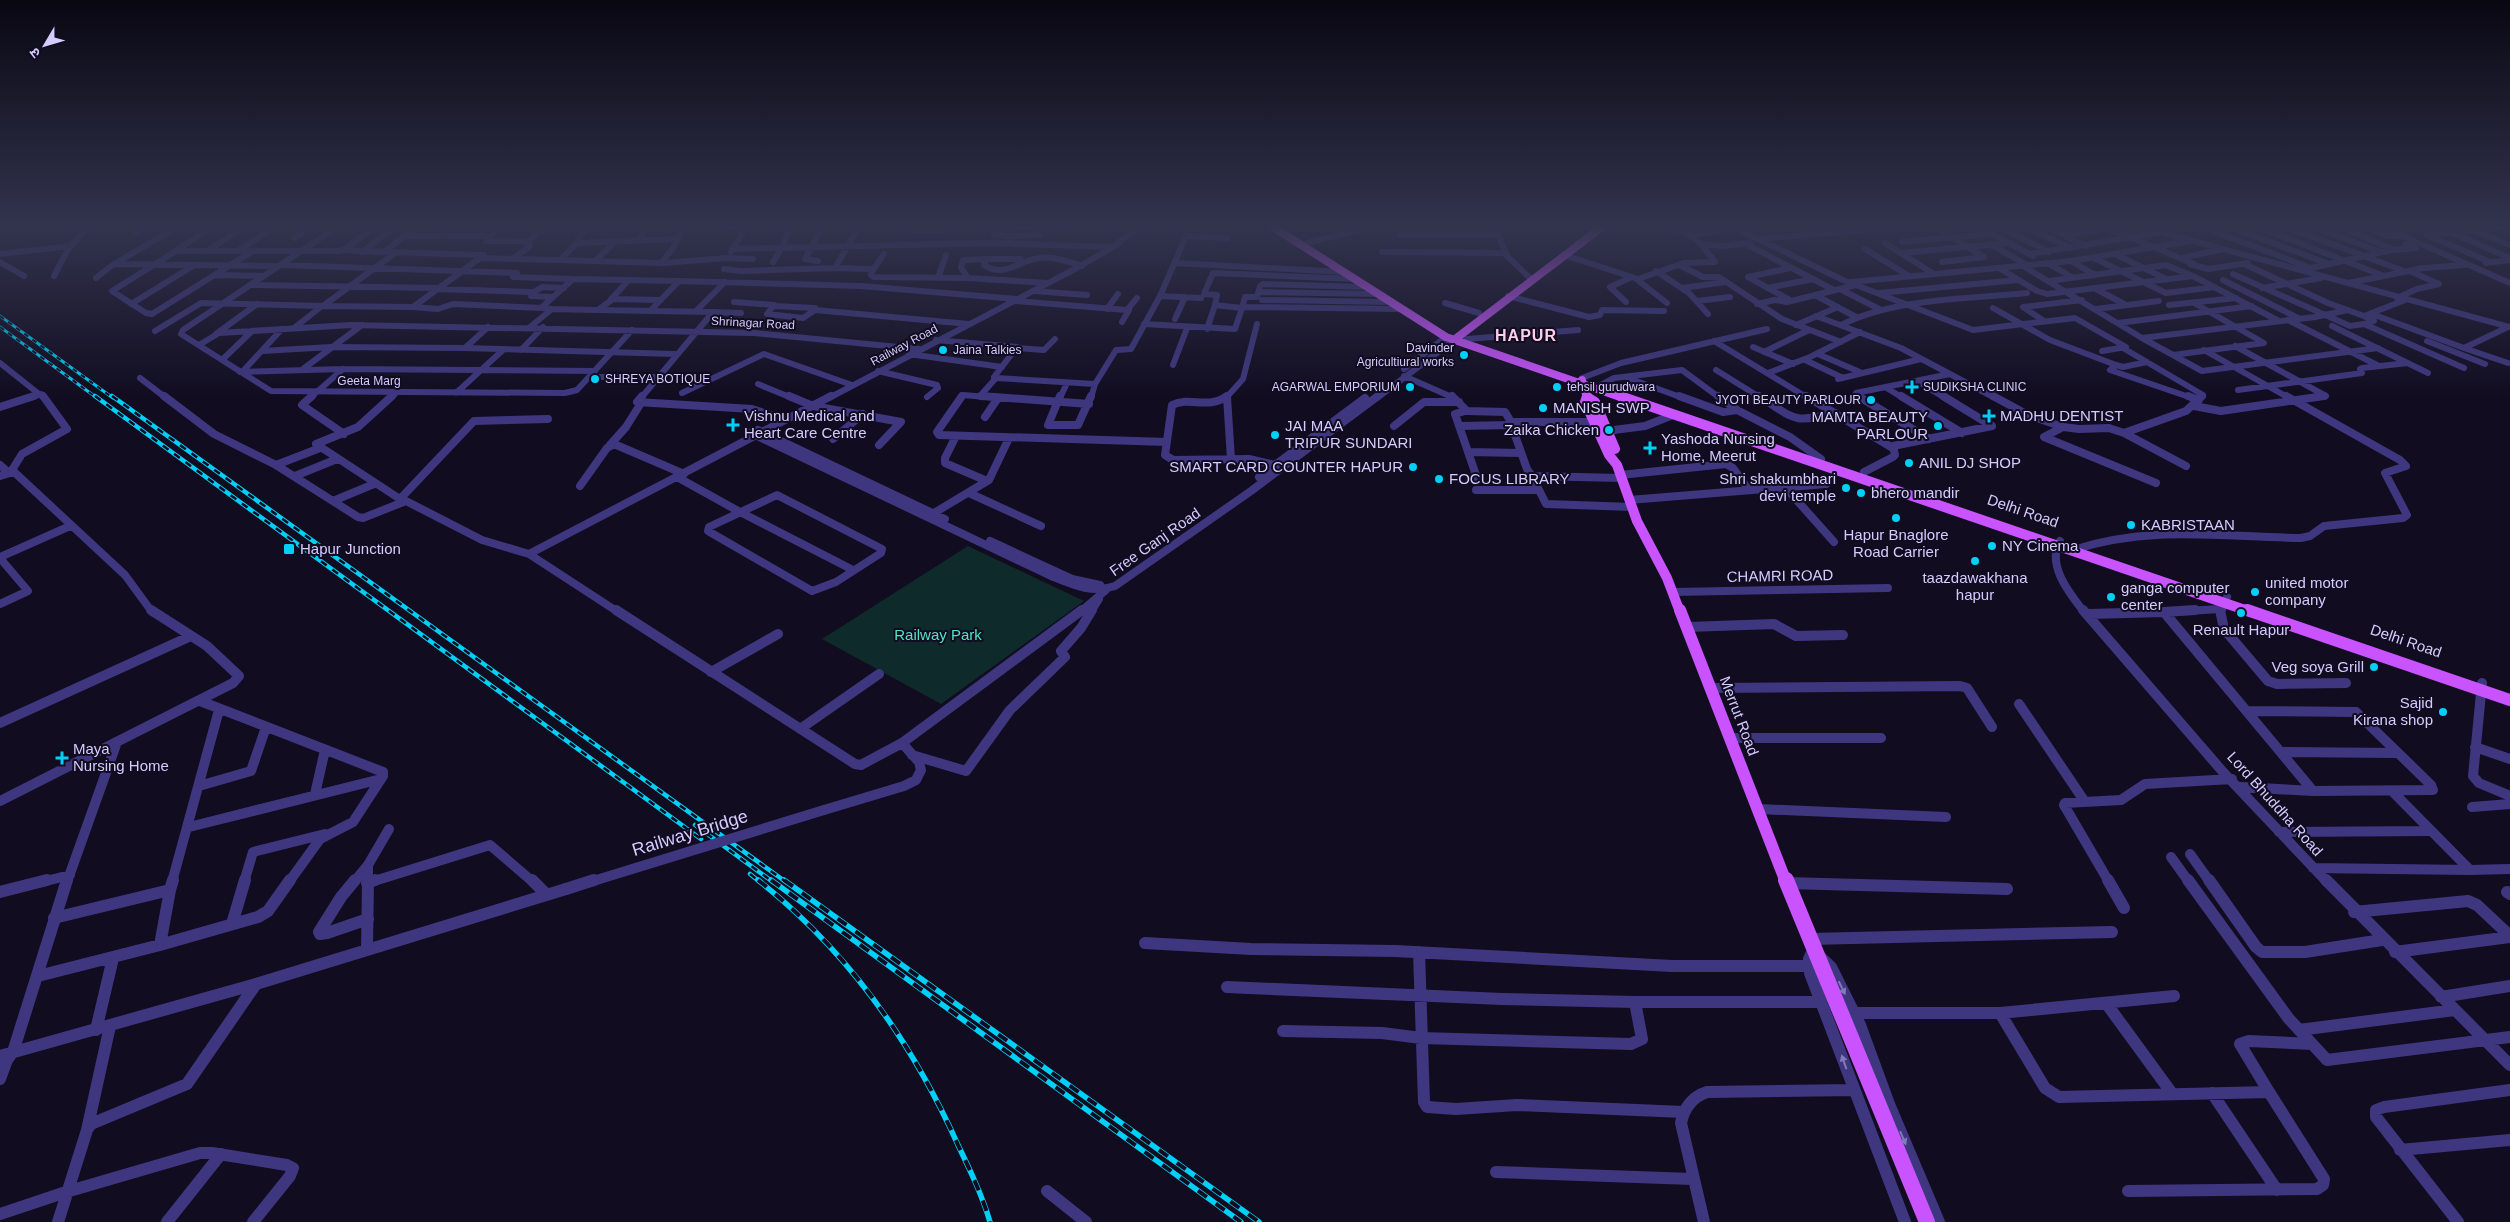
<svg xmlns="http://www.w3.org/2000/svg" width="2510" height="1222" font-family="Arial,'Noto Sans Devanagari',sans-serif">
  <style>
    .green { fill: #0f2a2a }
    .lines { fill: none; stroke-linecap: round; stroke-linejoin: round }
    .minor-far3 { stroke: #3e3780; stroke-width: 6 }
    .minor-far2 { stroke: #3e3780; stroke-width: 8 }
    .minor-far1 { stroke: #3e3780; stroke-width: 10 }
    .minor { stroke: #3e3780; stroke-width: 12 }
    .major-far3 { stroke: #c853ff; stroke-width: 8 }
    .major-far2 { stroke: #c853ff; stroke-width: 10 }
    .major-far1 { stroke: #c853ff; stroke-width: 12 }
    .major { stroke: #c853ff; stroke-width: 16 }
    .rail-far2-casing { stroke: #00d0f7; stroke-width: 3 }
    .rail-far1-casing { stroke: #00d0f7; stroke-width: 4.5 }
    .rail-casing { stroke: #00d0f7; stroke-width: 5.5 }
    .rail-far2 { stroke: #110c20; stroke-width: 2; stroke-dasharray: 5; stroke-linecap: butt }
    .rail-far1 { stroke: #110c20; stroke-width: 2.5; stroke-dasharray: 7; stroke-linecap: butt }
    .rail { stroke: #110c20; stroke-width: 4; stroke-dasharray: 11; stroke-linecap: butt }
    .minor-bridge-far1 { stroke: #3e3780; stroke-width: 10 }
    .minor-bridge { stroke: #3e3780; stroke-width: 12 }
    .oneway { fill: #827ab9 }
    .poi-dot { fill: #00d0f7; stroke: #110c20; stroke-width: 2 }
    .labels { text-anchor: middle; stroke-width: 4; stroke-linejoin: round; paint-order: stroke }
    .far-street-label { font-size: 12px; fill: #d4ccff; stroke: #110c20 }
    .far-poi-label { font-size: 12px; fill: #d4ccff; stroke: #110c20; text-anchor: start }
    .poi-label { font-size: 15px; fill: #d4ccff; stroke: #110c20; text-anchor: start }
    .street-label { font-size: 15px; fill: #d4ccff; stroke: #110c20 }
    .park-label { font-size: 15px; fill: #57e0c5; stroke: #110c20 }
    .far-district-label { font-size: 16px; font-weight: bold; letter-spacing: 1px; fill: #ffceea; stroke: #110c20 }
    .near-street-label { font-size: 18px; fill: #d4ccff; stroke: #110c20 }
  </style>
  <rect width="100%" height="100%" fill="#110c20"/>
  <path class="green" d="M968,546L1084,601L941,704L822,639Z"/>
  <g class="lines">
    <path class="minor-far3" d="M212,227L175,251H338L344,250L374,227
      M337,227L183,330L181,334L271,391L565,393L577,390L632,330
      M416,227L384,252L484,255
      M500,227L486,241H529
      M586,227L574,246L560,260L663,263L726,258L753,259
      M859,227L835,268L873,269L871,275L874,277L968,278L1048,283
      M1064,227V229
      M1495,227L1507,256L1531,279
      M1666,227L1684,232
      M1733,227L1843,280L1973,330L2075,318L2126,347L2102,351
      M1935,227L1984,257L1942,262
      M1980,227L2033,256
      M2000,227L2049,252
      M2026,227L2070,248
      M2048,227L2086,246
      M2142,227L2510,327
      M2202,227L2311,268L2330,264
      M2230,227L2329,264L2392,250
      M2258,227L2384,276L2348,283
      M2286,227L2404,271
      M2314,227L2381,252
      M2341,227L2394,250L2416,248L2406,244
      M2367,227L2388,236H2403L2510,283
      M2383,227L2402,235
      M720,228L738,227
      M2109,228L2194,264
      M464,229L466,227
      M980,229L1030,227
      M995,229L994,235L1011,236L1009,243
      M443,230L446,227
      M539,230L585,228
      M912,230H944
      M1939,230L1962,227
      M2476,231L2510,245
      M136,232L141,227
      M2452,233L2510,258
      M1400,235H1499
      M404,236H490
      M1011,236L1040,235
      M1187,236L1227,238
      M1690,236L1734,227
      M2065,236L2111,227
      M294,238L309,227
      M1758,239L1875,229
      M638,240L647,227
      M1902,242L1991,234
      M576,243L678,239
      M1307,243L1371,227
      M1744,243L1834,290
      M1885,243L1934,274
      M1701,244L1723,246L1750,243
      M1992,245L2027,265
      M732,249L989,243L1113,247
      M1865,249L1909,276
      M342,250L384,252
      M176,251L112,291L146,313L152,314L253,251
      M207,251L244,227
      M238,251L274,227
      M362,252L392,229
      M731,252L746,227
      M1382,252L1505,253
      M1902,253L2008,243
      M0,254L71,246
      M2029,254L2157,233
      M2115,254L2166,279
      M1564,255L1635,278L1667,303
      M514,258L530,246L527,244L542,227
      M2094,258L2166,293L2215,287
      M2182,258L2223,249
      M1021,259H986L984,265C1005,279 1018,260 1039,258C1054,256 1069,262 1082,266
      M595,261L616,241
      M818,261L805,259L819,232
      M2071,261L2095,275
      M0,262L24,276
      M773,262L784,244L789,227
      M2490,262L2427,235L2503,227
      M661,263L673,248L684,227
      M1175,263L1343,272
      M2047,263L2072,277
      M2486,263L2510,260
      M114,264L279,266
      M2190,264L2208,269L2248,263
      M2244,264L2328,303L2364,316
      M281,265L517,273L513,277L573,279L541,308L552,309
      M1679,265L1703,277H1719L1782,319L1841,342
      M2023,266L2142,338L2202,371L2378,348
      M1999,268L2037,291L2047,294L2193,276
      M724,269L741,271L835,268
      M873,270L884,254
      M1656,271L1689,293L1708,314
      M2233,274L2350,326L2364,324
      M214,275L264,276
      M54,276L67,251L87,227
      M2384,276L2423,268L2465,265
      M96,278L111,266L177,227
      M938,278L946,255
      M968,278L961,268L963,260L986,259
      M573,279L679,281L650,311
      M1638,279L1684,263L1715,262L1701,244L1679,227
      M2223,280L2300,319
      M679,281L861,286L1017,299
      M2049,281L2166,265L2193,276L2279,321
      M1851,282L2071,261L2190,241
      M251,285L439,288
      M1682,288L1726,282
      M1767,288L1813,279
      M2262,288L2321,278
      M438,289L533,292L531,296L553,297
      M1840,289L1881,310
      M2096,289L2126,305
      M1034,291L1087,295
      M534,292L542,287L564,288
      M1259,292L1379,294
      M1879,293L2018,280
      M1815,295L1856,317
      M1160,296L1201,298
      M1508,296L1589,317L1600,315L1602,310L1664,311
      M2397,298L2417,289L2439,284L2410,271
      M611,299L629,280
      M1788,299L1748,277L1790,268
      M1262,300L1391,302
      M2405,300L2364,316L2374,321L2364,324L2464,368
      M1015,301L1127,310L1137,298
      M1697,301L1730,297
      M734,302L774,305L767,314L803,318L815,310L969,324
      M1626,302L1610,287L1632,277
      M1445,303L1479,313
      M131,304L193,266
      M1757,304L1775,300L1787,302L1856,285
      M2169,305L2236,298
      M322,306L413,307L480,258L560,260
      M323,306L395,253
      M774,306L815,308L814,311
      M413,307L438,309L453,304L541,308
      M1243,307L1402,309
      M1242,308L1245,297H1257L1260,286L1263,284L1367,287
      M1993,308L2050,340L2116,365
      M1107,309L1118,294
      M2096,309L2159,301
      M598,310L713,312L641,398
      M696,311L725,282
      M713,312L741,313
      M2372,314L2464,348
      M1816,316L1901,348L1995,398
      M1175,319L1185,297
      M2288,320L2379,366
      M2044,321L2023,307L2082,300
      M1122,322L1129,310
      M2118,323L2252,306
      M1144,324L1235,329L1242,308L1215,305L1217,295L1204,294L1213,273L1354,279
      M1796,325L1838,307
      M1841,325C1895,298 1967,299 2027,293
      M2332,326L2428,373
      M488,327L465,348L676,354
      M530,327L552,309L598,310L613,299L660,300
      M2508,327L2464,348L2508,363
      M1207,329L1215,305
      M155,331L201,303L322,306L294,328
      M216,334L257,304
      M2142,338L2315,317L2348,310
      M1467,339L1578,330
      M936,340L1017,347L994,377L996,378L1095,384L1116,350L1131,349L1160,296L1190,227
      M1714,341L1808,398
      M2427,341L2485,364
      M199,345L219,333L351,325L754,333L919,349
      M2235,346L2326,396L2315,398
      M1753,347L1793,364
      M1017,348L1044,350L1055,339
      M2123,348L2203,395L2200,398
      M521,350L543,327
      M2204,350L2289,398
      M262,351L331,347L465,348
      M1764,352L1809,330
      M909,354L1002,367
      M1818,354L1862,373
      M2173,355L2264,343L2194,303
      M222,360L252,331
      M1805,360L1843,378
      M2147,362L2123,367L2116,365L2110,370L2192,398
      M0,363L44,398
      M1173,365L1187,328
      M303,369L362,325
      M1404,369L1446,337
      M1716,370L1761,398
      M243,371L282,329
      M878,371L937,385L938,388L927,397
      M240,372L343,369L595,371
      M1768,373L1810,357L1860,332
      M1404,376L1454,398
      M590,377H656
      M140,378L166,398
      M1582,378L1621,363L1767,329
      M1628,378L1683,398
      M1838,379L1921,359
      M1917,381L1945,398
      M758,384L792,398
      M1601,385L1614,378L1682,370L1720,398
      M1885,387L1903,398
      M2238,390L2362,373L2360,369L2362,368L2408,363
      M456,393L503,350
      M682,393L764,354L852,385
      M980,396L996,378
      M30,398L41,394
      M310,398L343,369
      M391,398L397,392
      M829,398L1075,269L1113,247L1139,227
      M961,398L963,395L999,398
      M1060,398L1067,383
      M1091,398L1095,384
      M1226,398L1243,379L1257,324
      M1377,398L1454,340
      M1861,398L1856,393L1950,374"/>
    <path class="minor-far2" d="M43,396L67,429L22,454L12,470L125,575L152,612
      M164,396L214,434L276,465L358,517L363,518L406,501L482,540L529,554L618,612
      M312,396L302,405L344,434
      M392,396L358,427L316,444L403,501
      M642,396L637,402L752,409L779,418
      M789,396L813,406L901,422L879,445
      M962,396L937,432L939,435L1167,442
      M981,396L1089,404
      M1060,396L1048,425H1078L1091,396
      M1227,396C1208,410 1191,396 1172,405L1165,455L1173,460L1249,459L1275,465
      M1452,396L1467,411L1505,412L1511,422H1593
      M1679,396L1723,412L1737,410
      M1718,396L1737,410L1790,437L1821,459
      M1759,396C1795,419 1792,424 1835,413
      M1806,396L1891,447
      M1858,396L1929,439
      M1901,396L1962,433
      M1993,396L2028,415L2063,427
      M2188,396L2199,400
      M1227,397L1231,459
      M2194,406L2221,411L2324,396
      M0,407L34,396
      M1465,411L1455,414L1477,478
      M985,417L998,398
      M1510,421L1527,469L1532,476L1621,478
      M1394,426L1424,402H1459
      M1459,426L1511,425
      M758,430L945,519
      M1606,431L1645,426L1673,415
      M751,433L1051,576C1073,585 1092,594 1115,586L1251,491L1378,396
      M2124,433L2109,428L2079,429L2063,427L2044,437L2156,483
      M956,436L945,458V463L987,481
      M833,439L863,414
      M610,445L626,427L641,403
      M1468,452L1521,453
      M0,465L9,473
      M276,465L320,448
      M2186,466L2124,433L2186,411L2202,396
      M1864,472L1893,457L1895,455L1893,446L1992,426L1943,396
      M1620,475L1726,464L1733,468L1749,490
      M0,476L13,472
      M295,476L337,459
      M1532,476L1546,504L1632,507
      M677,477L740,512
      M1259,477L1365,398
      M580,486L607,448L614,444L684,474
      M1785,487L1834,542
      M1476,490H1538
      M969,493L1041,526
      M777,495L882,549L881,553L836,582L812,591L708,531L709,527Z
      M400,499L474,421L548,419
      M1629,500L1826,484
      M333,501L374,484
      M740,512L853,570
      M929,516L989,480L1009,438
      M990,541L1072,579L1100,585
      M2060,541C2046,565 2070,594 2084,612
      M2073,550C2151,525 2221,537 2301,538L2310,536L2324,526L2403,518L2407,515L2385,473L2406,466L2400,460L2286,396
      M529,554L831,396
      M0,557L70,526
      M0,558L28,591L0,604
      M1673,592L1888,588
      M1080,612L1106,590
      M1091,612L1099,599
      M2171,612L2220,609
      M2221,612L2227,597"/>
    <path class="minor-far1" d="M616,610L855,764L861,765L902,743L1082,610
      M2083,610L2223,772L2327,882
      M2220,610L2224,629L2268,681L2277,684L2346,683
      M2164,612L2195,610
      M2089,614L2164,612L2313,791
      M1687,627L1774,624L1796,636L1843,635
      M711,672L778,634
      M2482,683L2473,776L2479,783L2510,796
      M1711,688L1960,686L1967,688L1992,727
      M200,701L383,772V776L353,822L320,839L289,882
      M2019,704L2085,802
      M0,723L191,636
      M800,729L879,674
      M1730,738H1881
      M2475,747L2510,759
      M2283,752L2396,753
      M912,755L966,771L1010,710L1065,657L1061,651L1081,628L1092,610
      M199,786L251,771L266,727
      M2240,787L2313,791L2433,790L2431,785L2356,712L2248,711
      M2392,791L2470,870L2510,869
      M315,794L325,750
      M0,801L233,683L239,676L207,646L151,610
      M2472,807L2510,804
      M1758,809L1946,817
      M824,810L904,786L916,780L921,770L919,762L902,743
      M189,827L381,779
      M2279,832L2429,831
      M2190,854L2210,882
      M2171,857L2189,882
      M2313,868L2470,870
      M42,882L70,875
      M67,882L117,742
      M172,882L219,710
      M244,882L253,852L325,834
      M354,882L368,865
      M368,882V865L389,829
      M371,882L490,845L533,882
      M2109,882L2064,805L2065,803L2121,800L2145,784L2232,779"/>
    <path class="minor" d="M355,880L341,897L319,932L320,934L327,933L368,919
      M532,880L547,895
      M2108,880L2124,908
      M2188,880L2289,1019L2327,1060L2510,1037
      M2209,880L2256,947L2262,952H2305L2382,940
      M2326,880L2510,1065
      M367,883L375,880
      M1787,883L2007,889
      M170,890L173,880
      M0,892L47,880
      M2507,892L2510,894
      M2354,912L2468,901L2477,905L2510,936
      M54,918L170,890L160,945L258,917L268,911L290,880
      M232,924L245,880
      M1809,939L2112,932
      M1145,943L1251,949L1395,951L1672,966H1808
      M367,950L368,880
      M1419,952L1424,1102L1427,1107L1456,1109L1517,1105L1684,1112
      M2395,952L2510,937
      M38,976L160,945
      M1227,987L1502,999L1635,1002L1642,1039L1631,1044L1421,1038L1382,1033L1283,1031
      M2441,997L2510,986
      M1635,1002H1821
      M2106,1003L2171,1092
      M1854,1013H2000L2174,996
      M2000,1013L2045,1088L2059,1097L2269,1092L2324,1179L2323,1185L2317,1189L2128,1191
      M96,1030L113,958
      M2299,1030L2455,1010
      M0,1056L256,984L566,889
      M0,1079L7,1060L13,1052L67,880
      M2269,1092L2240,1044L2249,1041L2312,1044
      M2212,1093L2277,1190
      M87,1130L110,1026
      M2400,1150L2510,1140
      M1496,1172L1692,1179
      M1047,1191L1086,1222
      M0,1214L66,1192L200,1153H212L287,1165L293,1168L290,1176L253,1222
      M58,1222L87,1130L91,1124L187,1084L256,984
      M167,1222L221,1154
      M1704,1222L1681,1123C1684,1108 1692,1097 1707,1092L1854,1090
      M1905,1222L1810,973L1809,959L1813,950L1831,967L1860,1025L1889,1104L1939,1222
      M2458,1222L2376,1117V1110L2384,1107L2510,1090"/>
    <path class="major-far3" d="M1273,227L1446,337L1623,398
      M1454,340L1602,227
      M1582,380L1587,398"/>
    <path class="major-far2" d="M1587,396L1585,402L1609,455L1617,465L1637,521L1667,578L1680,612
      M1620,396L2251,612
      M1587,397L1595,402L1615,449"/>
    <path class="major-far1" d="M1680,610L1786,882
      M2247,610L2510,700"/>
    <path class="major" d="M1786,880L1927,1222"/>
    <defs>
      <path id="rail-far2" d="M0,316L113,398
        M0,327L97,398"/>
      <path id="rail-far1" d="M95,396L701,839
        M112,396L786,882
        M695,825L773,882
        M750,874L760,882"/>
      <path id="rail" d="M758,880C848,951 912,1042 958,1145C970,1170 982,1195 990,1222
        M771,880L1241,1222
        M784,880L1259,1222"/>
    </defs>
    <use href="#rail-far2" class="rail-far2-casing"/>
    <use href="#rail-far1" class="rail-far1-casing"/>
    <use href="#rail" class="rail-casing"/>
    <use href="#rail-far2" class="rail-far2"/>
    <use href="#rail-far1" class="rail-far1"/>
    <use href="#rail" class="rail"/>
    <path class="minor-bridge-far1" d="M590,882L824,810"/>
    <path class="minor-bridge" d="M566,889L594,880"/>
  </g>
  <defs><path id="oneway-solid" d="M-6-.8H1V-3.2L6.5 0L1 3.2V.8H-6Z" transform="scale(1.25)"/></defs>
  <g class="oneway">
    <use href="#oneway-solid" transform="translate(1842 988) rotate(64)"/>
    <use href="#oneway-solid" transform="translate(1844 1062) rotate(-109)"/>
    <use href="#oneway-solid" transform="translate(1903 1138) rotate(67)"/>
  </g>
  <linearGradient id="sky" x2="0" y2="1"><stop stop-color="#090712"/><stop offset="0.57" stop-color="#32344e"/><stop offset="1" stop-color="#32344e" stop-opacity="0"/></linearGradient>
  <rect width="2510" height="398" fill="url(#sky)"/>
  <g class="poi-dot">
    <circle cx="943" cy="350" r="5"/>
    <circle cx="1464" cy="355" r="5"/>
    <circle cx="595" cy="379" r="5"/>
    <circle cx="1410" cy="387" r="5"/>
    <circle cx="1557" cy="387" r="5"/>
    <path d="M1909.5 379.5h5v5h5v5h-5v5h-5v-5h-5v-5h5z"/>
    <circle cx="1871" cy="400" r="5"/>
    <circle cx="1543" cy="408" r="5"/>
    <path d="M1986.5 408.5h5v5h5v5h-5v5h-5v-5h-5v-5h5z"/>
    <path d="M730.5 417.5h5v5h5v5h-5v5h-5v-5h-5v-5h5z"/>
    <circle cx="1938" cy="426" r="5"/>
    <circle cx="1609" cy="430" r="5"/>
    <circle cx="1275" cy="435" r="5"/>
    <path d="M1647.5 440.5h5v5h5v5h-5v5h-5v-5h-5v-5h5z"/>
    <circle cx="1909" cy="463" r="5"/>
    <circle cx="1413" cy="467" r="5"/>
    <circle cx="1439" cy="479" r="5"/>
    <circle cx="1846" cy="488" r="5"/>
    <circle cx="1861" cy="493" r="5"/>
    <circle cx="1896" cy="518" r="5"/>
    <circle cx="2131" cy="525" r="5"/>
    <circle cx="1992" cy="546" r="5"/>
    <rect x="283" y="543" width="12" height="12" rx="2.5"/>
    <circle cx="1975" cy="561" r="5"/>
    <circle cx="2255" cy="592" r="5"/>
    <circle cx="2111" cy="597" r="5"/>
    <circle cx="2241" cy="613" r="5"/>
    <circle cx="2374" cy="667" r="5"/>
    <circle cx="2443" cy="712" r="5"/>
    <path d="M59.5 750.5h5v5h5v5h-5v5h-5v-5h-5v-5h5z"/>
  </g>
  <g class="labels">
    <g class="far-street-label">
      <text transform="translate(753 323) rotate(3)" y="4">Shrinagar Road</text>
      <text transform="translate(904 345) rotate(-28)" y="4">Railway Road</text>
      <text x="369" y="385">Geeta Marg</text>
    </g>
    <g class="far-poi-label">
      <text x="1454" y="352" text-anchor="end">Davinder<tspan x="1454" dy="14">Agricultiural works</tspan></text>
      <text x="953" y="354">Jaina Talkies</text>
      <text x="605" y="383">SHREYA BOTIQUE</text>
      <text x="1400" y="391" text-anchor="end">AGARWAL EMPORIUM</text>
      <text x="1567" y="391">tehsil gurudwara</text>
      <text x="1923" y="391">SUDIKSHA CLINIC</text>
      <text x="1861" y="404" text-anchor="end">JYOTI BEAUTY PARLOUR</text>
    </g>
    <g class="poi-label">
      <text x="1553" y="413">MANISH SWP</text>
      <text x="744" y="421">Vishnu Medical and<tspan x="744" dy="17">Heart Care Centre</tspan></text>
      <text x="2000" y="421">MADHU DENTIST</text>
      <text x="1928" y="422" text-anchor="end">MAMTA BEAUTY<tspan x="1928" dy="17">PARLOUR</tspan></text>
      <text x="1285" y="431">JAI MAA<tspan x="1285" dy="17">TRIPUR SUNDARI</tspan></text>
      <text x="1599" y="435" text-anchor="end">Zaika Chicken</text>
      <text x="1661" y="444">Yashoda Nursing<tspan x="1661" dy="17">Home, Meerut</tspan></text>
      <text x="1919" y="468">ANIL DJ SHOP</text>
      <text x="1403" y="472" text-anchor="end">SMART CARD COUNTER HAPUR</text>
      <text x="1449" y="484">FOCUS LIBRARY</text>
      <text x="1836" y="484" text-anchor="end">Shri shakumbhari<tspan x="1836" dy="17">devi temple</tspan></text>
      <text x="1871" y="498">bhero mandir</text>
      <text x="2141" y="530">KABRISTAAN</text>
      <text x="1896" y="540" text-anchor="middle">Hapur Bnaglore<tspan x="1896" dy="17">Road Carrier</tspan></text>
      <text x="2002" y="551">NY Cinema</text>
      <text x="300" y="554">Hapur Junction</text>
      <text x="1975" y="583" text-anchor="middle">taazdawakhana<tspan x="1975" dy="17">hapur</tspan></text>
      <text x="2265" y="588">united motor<tspan x="2265" dy="17">company</tspan></text>
      <text x="2121" y="593">ganga computer<tspan x="2121" dy="17">center</tspan></text>
      <text x="2241" y="635" text-anchor="middle">Renault Hapur</text>
      <text x="2364" y="672" text-anchor="end">Veg soya Grill</text>
      <text x="2433" y="708" text-anchor="end">Sajid<tspan x="2433" dy="17">Kirana shop</tspan></text>
      <text x="73" y="754">Maya<tspan x="73" dy="17">Nursing Home</tspan></text>
    </g>
    <g class="street-label">
      <text transform="translate(2023 511) rotate(19)" y="5">Delhi Road</text>
      <text transform="translate(1155 542) rotate(-35)" y="5">Free Ganj Road</text>
      <text transform="translate(1780 576) rotate(-1)" y="5">CHAMRI ROAD</text>
      <text transform="translate(2406 641) rotate(19)" y="5">Delhi Road</text>
      <text transform="translate(1739 716) rotate(69)" y="5">Merrut Road</text>
      <text transform="translate(2275 804) rotate(48)" y="5">Lord Bhuddha Road</text>
    </g>
    <g class="park-label">
      <text x="938" y="640">Railway Park</text>
    </g>
    <g class="far-district-label">
      <text x="1526" y="341">HAPUR</text>
    </g>
    <g class="near-street-label">
      <text transform="translate(690 833) rotate(-17)" y="6">Railway Bridge</text>
    </g>
  </g>
  <g transform="translate(45 45) rotate(232)" stroke="#110c20" stroke-width="4" paint-order="stroke">
  <path d="M0-4L9 19L0 12L-9 19Z" fill="#d4ccff"/>
  <text y="-8" font-size="14" font-weight="bold" text-anchor="middle" fill="#d4ccff">उ</text>
  </g>
</svg>
